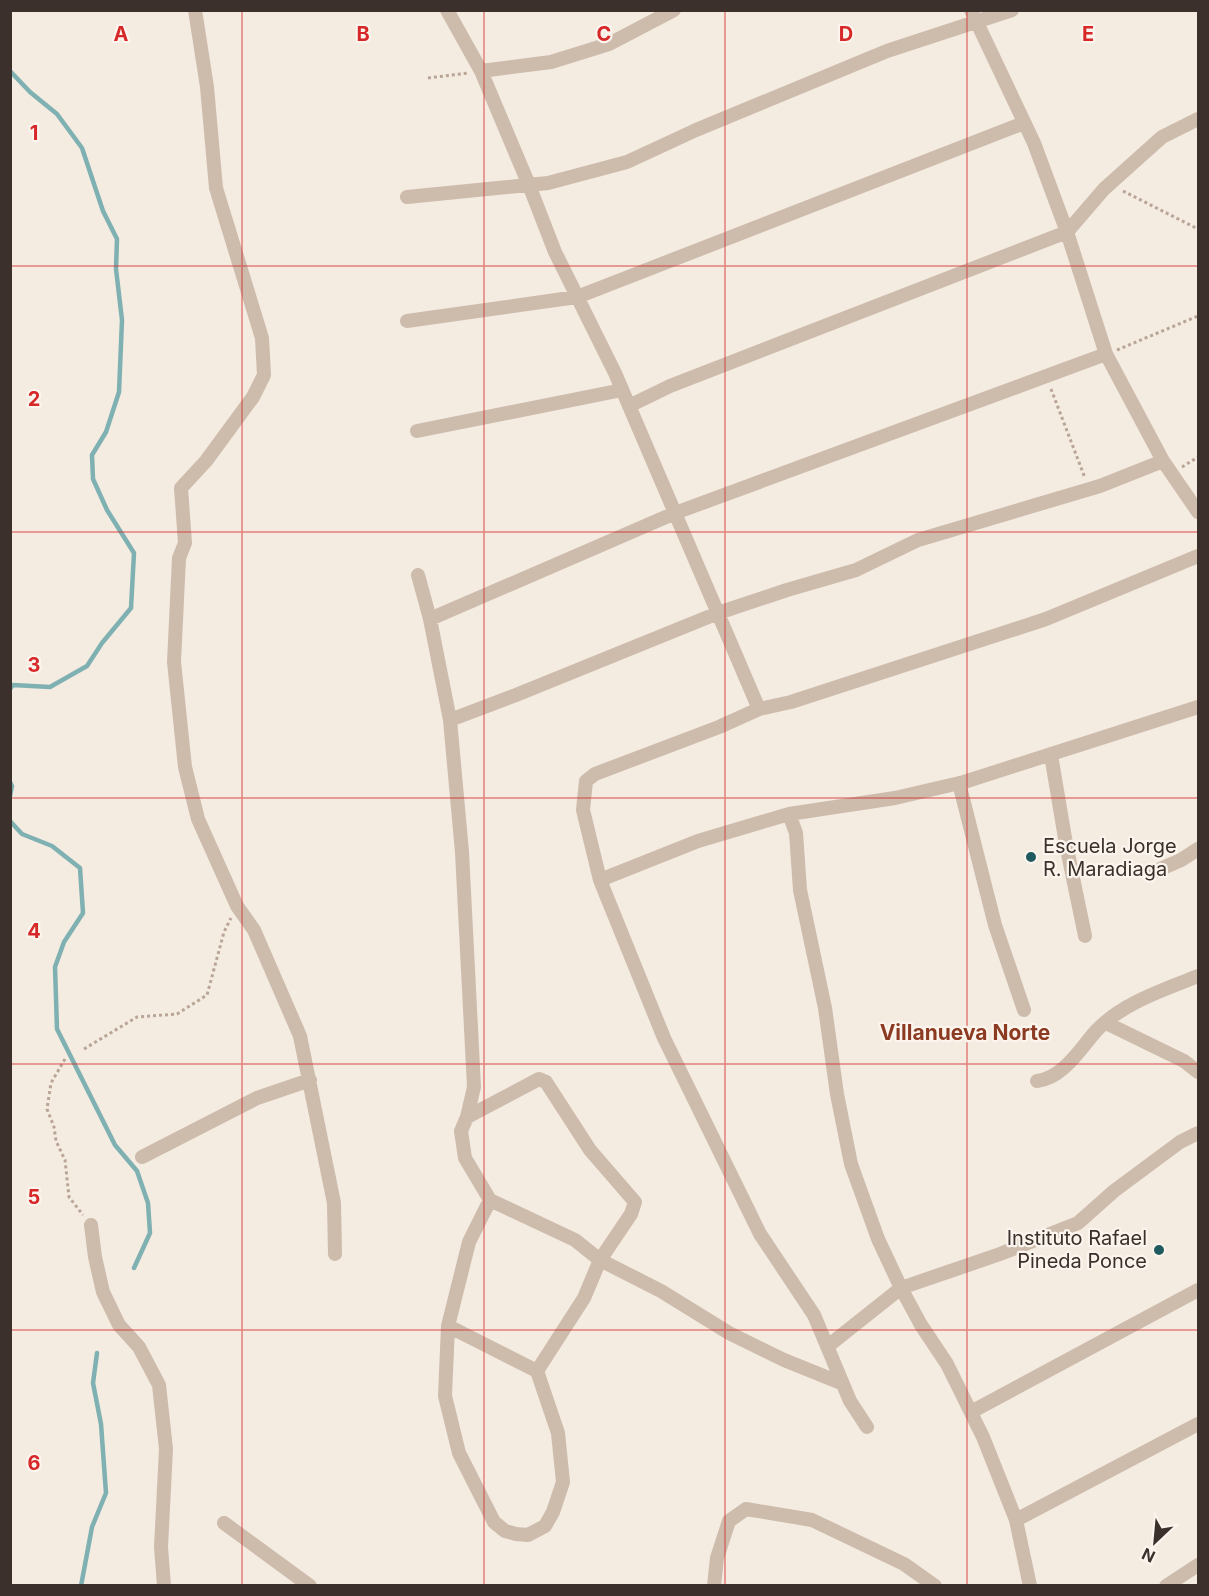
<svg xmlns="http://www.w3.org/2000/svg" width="1209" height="1596" font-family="Inter,sans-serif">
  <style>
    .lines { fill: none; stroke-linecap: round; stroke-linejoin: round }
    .stream { stroke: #7fb0b2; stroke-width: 4.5 }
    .path { stroke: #b9a596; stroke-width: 3; stroke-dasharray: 3 3; stroke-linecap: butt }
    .minor { stroke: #cdbbac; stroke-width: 14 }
    .grid { fill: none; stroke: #d62828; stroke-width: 1.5; stroke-opacity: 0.55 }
    .poi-dot { fill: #1f5a5e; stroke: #fbf5ee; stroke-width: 2 }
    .labels { text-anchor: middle; stroke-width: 4.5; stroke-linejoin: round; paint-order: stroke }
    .poi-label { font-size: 20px; fill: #3b302b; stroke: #fbf5ee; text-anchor: start }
    .neighbourhood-label { font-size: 21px; font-weight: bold; fill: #8c3b22; stroke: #fbf5ee }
    .grid-label { font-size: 20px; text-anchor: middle; font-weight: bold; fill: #d62828; stroke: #fbf5ee; stroke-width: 4.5; stroke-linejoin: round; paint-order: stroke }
  </style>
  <rect width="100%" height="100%" fill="#f4ebe1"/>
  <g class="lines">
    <path class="stream" d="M10,71L30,92L57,114L82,148L103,211L117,239L116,269L122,320L119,392L106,432L92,455L93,479L107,510L134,553L131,608L102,643L87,666L50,687L13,685L10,689
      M10,782L12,786L10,796
      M10,821L22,834L52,846L80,868L83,913L64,942L55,967L57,1029L115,1145L137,1171L148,1203L150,1233L134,1268
      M81,1586L92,1527L106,1493L101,1424L93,1383L97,1353"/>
    <path class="path" d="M428,78L468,73
      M1123,191L1198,229
      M1117,350L1198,316
      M1051,389L1085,478
      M1182,467L1198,457
      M84,1049L137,1017L177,1014L207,995L224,932L231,918
      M65,1059L51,1083L47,1109L54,1127L56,1141L65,1160L69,1197L83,1215"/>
    <path class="minor" d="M195,10L207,87L216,188L262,338L264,375L253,397L206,461L181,488L185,543L179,558L174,662L185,767L198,819L237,906L254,930L300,1036L334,1203L335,1254
      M447,10L481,71L529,185L555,252L615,373L759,709
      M971,10L1034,143L1067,232L1106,354L1163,461L1198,512
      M481,71L551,62L609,44L674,10
      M407,197L548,183L627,162L696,130L887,51L1012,10
      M407,321L577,297L1024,123
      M629,406L670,386L1067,232L1104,189L1162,137L1198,119
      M417,431L622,390
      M418,575L430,619L450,720L462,852L474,1087L467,1117L461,1131L465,1158L490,1200L575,1240L600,1260L661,1291L729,1333L784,1360L841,1383
      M430,619L675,513L1106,354
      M450,720L516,695L718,613L787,590L856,570L918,540L1100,486L1163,461
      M1051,755L1066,844L1085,936
      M959,783L995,925L1024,1010
      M789,814L796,833L800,890L825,1008L837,1094L851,1164L878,1239L901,1288L921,1325L947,1364L983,1437L1016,1520L1030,1586
      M1156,871L1181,860L1198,849
      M600,880L698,841L789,814L895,798L964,782L1198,707
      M1106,1023L1184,1061L1198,1072
      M1037,1081C1063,1078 1080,1049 1096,1031C1122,1003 1164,990 1198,976
      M467,1117L539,1079L546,1082L590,1150L635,1202L631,1214L600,1260L584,1298L537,1371
      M142,1157L257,1098L310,1080
      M91,1225L95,1257L103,1292L119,1325L139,1347L159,1385L166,1449L161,1547L164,1586
      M448,1326L537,1371L558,1433L563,1482L553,1512L545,1526L528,1535L516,1534L505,1531L494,1522L459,1453L445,1396L448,1326L469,1242L490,1200
      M828,1346L901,1288L1000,1254L1078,1223L1114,1191L1180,1142L1198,1133
      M971,1412L1198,1290
      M867,1427L850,1401L814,1315L760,1234L664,1038L600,880L583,810L586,781L595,774L719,727L759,709L791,702L1046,619L1198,556
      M1016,1520L1198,1424
      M224,1523L310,1586
      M714,1586L717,1558L729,1521L746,1509L812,1520L904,1564L935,1586
      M1166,1586L1198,1565"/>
  </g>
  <path class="grid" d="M242,10V1586M484,10V1586M725,10V1586M967,10V1586M10,266H1198M10,532H1198M10,798H1198M10,1064H1198M10,1330H1198"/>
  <g class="poi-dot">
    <circle cx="1031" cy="857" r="6"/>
    <circle cx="1159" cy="1250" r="6"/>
  </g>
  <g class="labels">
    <g class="poi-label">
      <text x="1043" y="853">Escuela Jorge<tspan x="1043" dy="23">R. Maradiaga</tspan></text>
      <text x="1147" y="1245" text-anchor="end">Instituto Rafael<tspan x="1147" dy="23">Pineda Ponce</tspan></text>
    </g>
    <g class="neighbourhood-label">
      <text x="965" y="1040">Villanueva Norte</text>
    </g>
  </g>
  <g class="grid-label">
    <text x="121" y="41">A</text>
    <text x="363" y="41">B</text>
    <text x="604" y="41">C</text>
    <text x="846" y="41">D</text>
    <text x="1088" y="41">E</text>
    <text x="34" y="140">1</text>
    <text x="34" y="406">2</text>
    <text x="34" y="672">3</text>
    <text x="34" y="938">4</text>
    <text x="34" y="1204">5</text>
    <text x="34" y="1470">6</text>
  </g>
  <rect width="1209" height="1596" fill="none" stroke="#3b302b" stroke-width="24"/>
  <g transform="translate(1155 1542) rotate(206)" stroke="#fbf5ee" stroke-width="4.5" paint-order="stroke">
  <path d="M0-4.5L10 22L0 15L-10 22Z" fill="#3b302b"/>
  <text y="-9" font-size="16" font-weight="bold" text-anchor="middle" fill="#3b302b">N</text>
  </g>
</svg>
